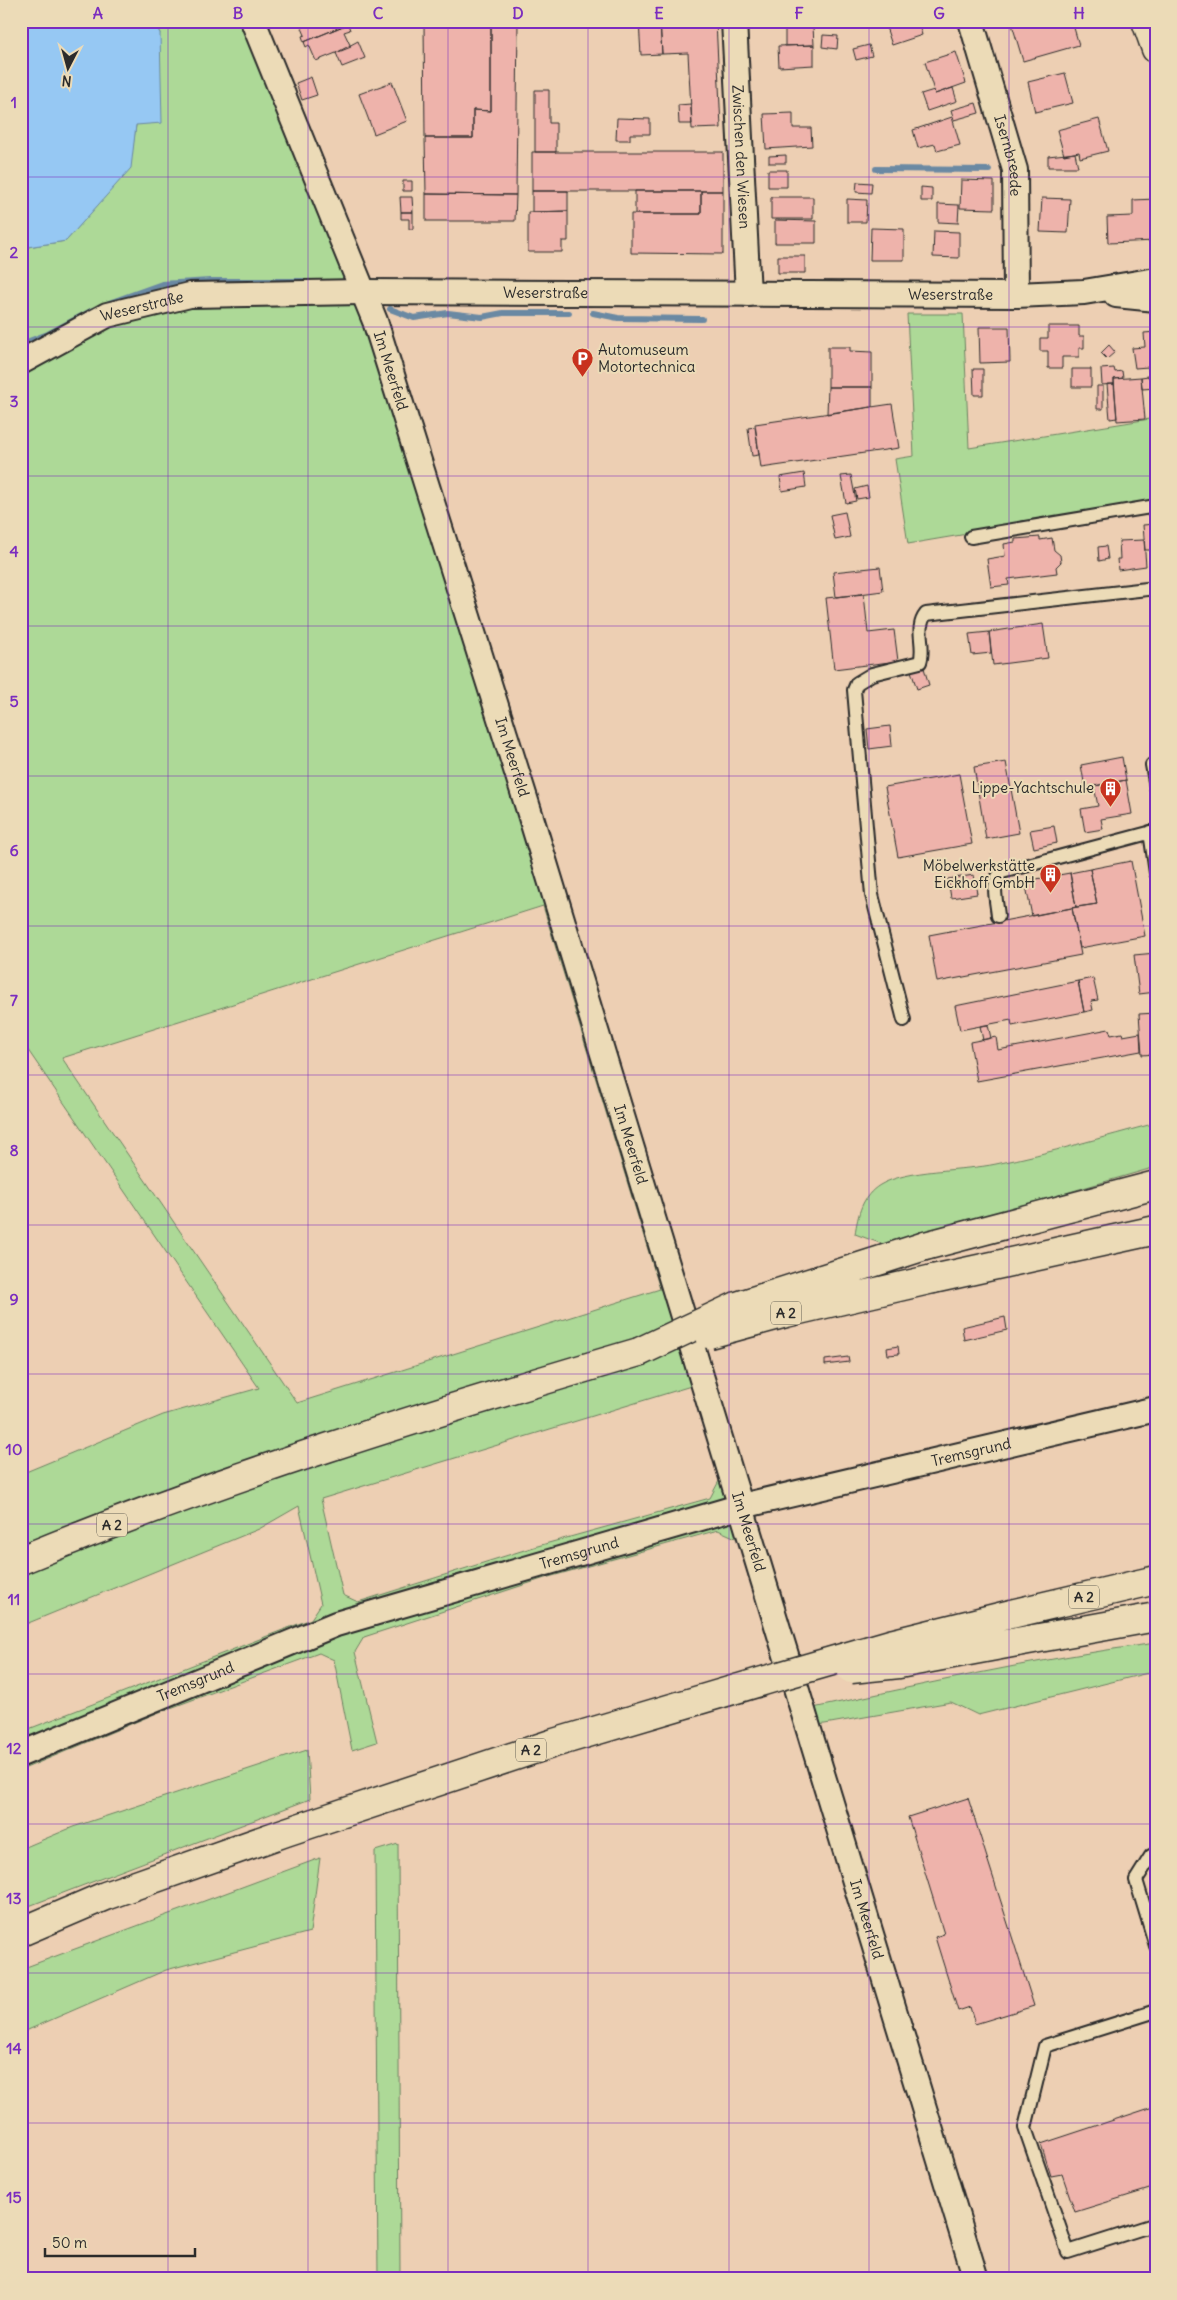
<svg xmlns="http://www.w3.org/2000/svg" width="1177" height="2300" font-family="Delius,sans-serif">
  <style>
    .green { fill: #add997; stroke: #6c8261; fill-rule: evenodd }
    .water { fill: #96c8f3; stroke: #6b89a3 }
    .lines { fill: none; stroke-linecap: round; stroke-linejoin: round }
    .stream { stroke: #6b89a3; stroke-width: 6 }
    .building { fill: #eeb3ab; stroke: #2b2b2b }
    .service-casing { stroke: #2b2b2b; stroke-width: 16 }
    .minor-casing { stroke: #2b2b2b; stroke-width: 28 }
    .secondary-casing { stroke: #2b2b2b; stroke-width: 31 }
    .motorway-casing { stroke: #2b2b2b; stroke-width: 31 }
    .service { stroke: #ecdbb7; stroke-width: 12 }
    .minor { stroke: #ecdbb7; stroke-width: 24 }
    .secondary { stroke: #ecdbb7; stroke-width: 28 }
    .motorway { stroke: #ecdbb7; stroke-width: 28 }
    .motorway-bridge-casing { stroke: #2b2b2b; stroke-width: 31; stroke-linecap: butt }
    .motorway-bridge { stroke: #ecdbb7; stroke-width: 28 }
    .grid { fill: none; stroke: #7b2cbf; stroke-width: 1; stroke-opacity: 0.55 }
    .labels { text-anchor: middle; stroke-width: 4; stroke-linejoin: round; paint-order: stroke }
    .shield { fill: #ecdbb7; stroke: #656055; stroke-width: 1 }
    .shield-label { font-size: 14px; font-weight: bold; fill: #2b2b2b }
    .street-label { font-size: 15px; fill: #2b2b2b; stroke: #ecdbb7 }
    .poi-label { font-size: 15px; fill: #2b2b2b; stroke: #ecdbb7; text-anchor: end }
    .neatline { fill: none; stroke: #7b2cbf; stroke-width: 2 }
    .grid-label { font-size: 16px; text-anchor: middle; font-weight: bold; fill: #7b2cbf }
  </style>
  <rect width="100%" height="100%" fill="#edcfb3"/>
  <filter id="ink" filterUnits="userSpaceOnUse"><feTurbulence type="fractalNoise" baseFrequency=".02" numOctaves="2"/><feDisplacementMap in="SourceGraphic" scale="10" xChannelSelector="R" yChannelSelector="G"/><feConvolveMatrix kernelMatrix="1 2 1 2 8 2 1 2 1" color-interpolation-filters="sRGB"/></filter>
  <g filter="url(#ink)">
    <path class="green" d="M152,21H242L346,274L370,277L389,324L683,1282L661,1289L691,1386L321,1499L343,1595L358,1602L534,1547L710,1498L720,1479L738,1539L718,1530L545,1578L364,1637L355,1652L377,1742L352,1750L334,1660L319,1653L157,1713L21,1770V1732L311,1619L321,1604L299,1506L259,1529L21,1626V1474L163,1415L259,1388L21,1040V248L66,241L130,168L136,125L160,33ZM543,906L660,1289L297,1403L62,1058Z
      M907,314H963L969,448L1156,418V502L908,544L895,459L914,456Z
      M1156,1123V1167L885,1245L855,1234C858,1214 862,1196 880,1185C906,1169 964,1171 996,1164C1050,1153 1103,1137 1156,1123Z
      M1156,1643V1671L978,1715L951,1702L796,1729L790,1713C912,1687 1033,1659 1156,1643Z
      M307,1750L310,1799L21,1909V1849L73,1827Z
      M398,1844L400,2279H378L375,1851Z
      M320,1858L310,1932L166,1970L21,2033V1969Z"/>
    <path class="water" d="M21,21H152L160,33L162,123L136,125L131,168L66,241L21,248Z"/>
    <g class="lines">
      <path class="stream" d="M876,169L989,170
        M109,303L162,284L210,281H303
        M390,309L414,318L448,313L482,317L503,313H569
        M593,313L618,318L702,319
        M21,344L48,334L93,310"/>
    </g>
    <path class="building" d="M299,21H346L348,24L304,42L302,36L305,35Z
      M424,21H491V111L473,110V138H425Z
      M491,21H518L516,195L426,194L425,138H473V110L491,111Z
      M639,21H676L660,22L662,54L641,55Z
      M716,21L721,128L692,129L688,53L662,54L660,22Z
      M786,21H802L803,26L786,27Z
      M884,21H918L922,35L892,45Z
      M1011,21H1072L1079,45L1023,61Z
      M348,24L350,30L344,32L351,47L316,61L309,45L306,47L304,42Z
      M785,26H813L814,45L785,46Z
      M823,35L838,36L837,49L822,47Z
      M358,41L365,58L342,67L336,53Z
      M814,45V65L779,67L778,46Z
      M869,45L872,56L856,60L853,49Z
      M956,52L966,83L935,94L925,62Z
      M1065,73L1073,103L1035,112L1028,82Z
      M311,77L317,95L302,100L296,83Z
      M392,82L407,121L374,134L359,94Z
      M953,88L957,101L927,111L921,94L934,90L935,94Z
      M535,90H549V123H556V152H535Z
      M976,103L979,113L954,120L951,110Z
      M691,104L692,124H679L678,105Z
      M793,113V128H811L812,146L766,149L764,114Z
      M952,117L960,145L937,151L935,144L918,148L913,130Z
      M617,118L650,119V134H630V140H616Z
      M1099,119L1108,151L1080,158L1079,152L1064,155L1057,130Z
      M532,152H723V191H532Z
      M1075,153L1078,167H1048V156Z
      M786,155V163H769V156Z
      M768,170H787V187H768Z
      M961,180L994,181V209L960,208Z
      M403,181H412V191H403Z
      M857,182L872,183L871,193L856,192Z
      M921,187L932,188V201H921Z
      M532,191H568V211L532,212Z
      M635,191H701V214H635Z
      M701,191H723V254L631,253V214H701Z
      M426,194L516,195L515,221H426Z
      M400,197H412L413,212H401Z
      M771,197H813V219H771Z
      M1042,198L1070,199L1068,233L1040,232Z
      M847,199L867,200L866,222H847Z
      M1156,199V241L1108,243L1107,217L1133,216V200Z
      M938,204L959,205L958,223L938,222Z
      M568,211V241H562V252H528V212Z
      M401,212H413V229H409V219H401Z
      M775,220L816,221V243H775Z
      M871,228L904,229V260H870Z
      M934,231L959,232V258L933,257Z
      M778,256H805V273H778Z
      M1048,326H1079V336H1084V348H1079V357H1062V368H1048V351H1040V338H1048Z
      M979,327H1009L1010,362L980,363Z
      M1156,332V378H1149L1148,367L1135,368L1132,348L1145,347L1144,333Z
      M1109,345L1115,352L1107,359L1101,353Z
      M828,347H850V351L872,352V387H828Z
      M1114,368L1115,372L1122,371L1123,378L1114,379V384L1102,385L1101,369Z
      M973,369H983V395H974Z
      M1072,369H1091V387H1072Z
      M1148,376L1149,378H1156V388L1142,389L1141,377Z
      M1141,377L1145,419L1117,421L1114,379Z
      M1107,384H1114L1117,418L1110,419Z
      M1097,386H1103V409H1097Z
      M828,387H872V407L827,414Z
      M892,404L899,448L761,468L755,424Z
      M755,427L759,455L752,456L748,428Z
      M804,473L806,487L782,491L780,477Z
      M851,475L856,501L846,503L841,476Z
      M867,486L869,497L857,499L855,489Z
      M845,512L850,537L835,540L830,515Z
      M1154,519H1156V550H1145L1143,525L1155,524Z
      M1040,537V540L1052,538L1054,550L1060,555L1061,562L1056,567L1057,573L1008,579L1009,585L991,587L987,559L1005,556L1004,544L1015,542V539Z
      M1144,540L1146,566L1118,570L1117,559H1120L1119,541Z
      M1106,546L1108,559L1099,561L1098,547Z
      M880,567L883,591L836,597L833,572Z
      M864,594L868,633L894,630L898,661L834,669L826,598Z
      M1043,624L1048,658L993,665L989,632Z
      M989,632L991,653L972,655L969,634Z
      M924,668L929,685L917,689L911,671Z
      M890,726L892,746L869,749L867,729Z
      M1122,757L1126,780L1085,788L1081,765Z
      M1006,762L1019,833L986,839L974,767Z
      M959,774L972,844L898,857L885,787Z
      M1126,780L1132,814L1101,819L1103,829L1085,832L1081,809L1098,806L1094,786Z
      M1054,826L1057,843L1034,848L1030,830Z
      M1131,861L1145,936L1080,948L1072,908L1097,904L1090,869Z
      M1090,869L1097,904L1076,907L1070,873Z
      M1070,873L1076,907L1032,916L1025,881Z
      M974,875L977,894L951,898L948,879Z
      M1072,908L1081,955L937,982L929,935Z
      M1156,953V992L1139,994L1134,955Z
      M1093,978L1098,1000L1091,1001L1093,1010L1084,1012L1078,981Z
      M1078,981L1084,1012L1012,1026L1011,1020L960,1030L955,1006Z
      M1156,1013V1054L1142,1055L1139,1014Z
      M988,1025L991,1038L983,1040L980,1026Z
      M1109,1029L1111,1035L1122,1033L1123,1036L1140,1033L1141,1051L977,1081L970,1042L996,1037L998,1050Z
      M1005,1317L1007,1330L964,1340L962,1327Z
      M898,1346L899,1354L888,1355L887,1348Z
      M848,1357L849,1362L825,1365V1360Z
      M968,1798L1034,2006L975,2024L970,2007L958,2011L935,1937L944,1934L908,1817Z
      M1156,2106V2187L1075,2212L1062,2174L1051,2176L1041,2144Z"/>
    <g class="lines">
      <defs>
        <path id="service" d="M971,537L1156,506
          M1152,765L1156,787
          M1150,832L1156,873
          M998,916C997,903 990,881 1002,872L1156,831
          M904,1020L872,895L854,690L857,683L872,674L920,662C926,645 914,629 926,614L1156,588
          M1156,1854L1151,1856L1136,1880L1156,1946
          M1156,2011L1045,2046L1025,2128L1068,2252L1156,2224"/>
        <g id="minor">
          <path id="s1" d="M253,21L375,321L530,814L976,2279"/>
          <path id="s2" d="M734,21L748,294"/>
          <path id="s3" d="M971,21L1015,170L1016,295"/>
          <path d="M1116,295L1156,299"/>
          <path id="s4" d="M21,362L107,315L190,295L362,292L1016,295L1084,292L1156,280"/>
          <path id="s5" d="M21,1754L336,1624L742,1506L1156,1409"/>
        </g>
        <path id="secondary" d="M1146,21L1156,49"/>
        <path id="motorway" d="M925,1246L1156,1185
          M933,1279L1156,1230
          M21,1560C222,1477 431,1413 639,1352
          M1011,1614L1156,1580
          M1017,1642L1156,1617
          M21,1932L105,1896L286,1832L554,1743L780,1676"/>
      </defs>
      <use href="#service" class="service-casing"/>
      <use href="#minor" class="minor-casing"/>
      <use href="#secondary" class="secondary-casing"/>
      <use href="#motorway" class="motorway-casing"/>
      <use href="#service" class="service"/>
      <use href="#minor" class="minor"/>
      <use href="#secondary" class="secondary"/>
      <use href="#motorway" class="motorway"/>
      <defs>
        <path id="motorway-bridge" d="M709,1334L786,1313L933,1279
          M639,1352L737,1306L925,1246
          M851,1669L899,1664L1017,1642
          M780,1676L894,1643L1011,1614"/>
      </defs>
      <use href="#motorway-bridge" class="motorway-bridge-casing"/>
      <use href="#motorway-bridge" class="motorway-bridge"/>
    </g>
  </g>
  <path class="grid" d="M168,21V2279M308,21V2279M448,21V2279M588,21V2279M729,21V2279M869,21V2279M1009,21V2279M21,177H1156M21,327H1156M21,476H1156M21,626H1156M21,776H1156M21,926H1156M21,1075H1156M21,1225H1156M21,1374H1156M21,1524H1156M21,1674H1156M21,1824H1156M21,1973H1156M21,2123H1156"/>
  <defs>
    <symbol id="parking-pin" viewBox="-11 -11 22 30"><path d="M0 17L-7.5 6A9.5 9.5 0 1 1 7.5 6Z" fill="#c8321e" stroke="#ecdbb7"/><path d="M-3.5-5.5H1a3.5 3.5 0 0 1 0 7H-1V5.5H-3.5ZM-1-3.4V-.6H.8a1.4 1.4 0 0 0 0-2.8Z" fill="#fff"/></symbol>
    <symbol id="building-pin" viewBox="-11 -11 22 30"><path d="M0 17L-7.5 6A9.5 9.5 0 1 1 7.5 6Z" fill="#c8321e" stroke="#ecdbb7"/><path d="M-4-6H4V6H1V3H-1V6H-4ZM-2.5-4.3h1.7v1.8h-1.7ZM.8-4.3h1.7v1.8H.8ZM-2.5-1h1.7V.8h-1.7ZM.8-1h1.7V.8H.8Z" fill="#fff"/></symbol>
  </defs>
  <g fill-rule="evenodd">
    <use href="#parking-pin" x="570" y="346" width="25" height="34"/>
    <use href="#building-pin" x="1098" y="776" width="25" height="34"/>
    <use href="#building-pin" x="1038" y="862" width="25" height="34"/>
  </g>
  <g class="labels">
    <g class="shield">
      <rect x="771" y="1301.5" width="30" height="23" rx="4"/>
      <rect x="97" y="1513.5" width="30" height="23" rx="4"/>
      <rect x="1069" y="1585.5" width="30" height="23" rx="4"/>
      <rect x="516" y="1738.5" width="30" height="23" rx="4"/>
    </g>
    <g class="shield-label">
      <text x="786" y="1318">A 2</text>
      <text x="112" y="1530">A 2</text>
      <text x="1084" y="1602">A 2</text>
      <text x="531" y="1755">A 2</text>
    </g>
    <g class="street-label">
      <text dy="5" stroke="none"><textPath href="#s3" startOffset="140">Isernbreede</textPath></text>
      <text dy="5" stroke="none"><textPath href="#s2" startOffset="136">Zwischen den Wiesen</textPath></text>
      <text dy="5" stroke="none"><textPath href="#s4" startOffset="539">Weserstraße</textPath></text>
      <text dy="5" stroke="none"><textPath href="#s4" startOffset="944">Weserstraße</textPath></text>
      <text dy="5" stroke="none"><textPath href="#s4" startOffset="134">Weserstraße</textPath></text>
      <text dy="5" stroke="none"><textPath href="#s1" startOffset="376">Im Meerfeld</textPath></text>
      <text dy="5" stroke="none"><textPath href="#s1" startOffset="781">Im Meerfeld</textPath></text>
      <text dy="5" stroke="none"><textPath href="#s1" startOffset="1186">Im Meerfeld</textPath></text>
      <text dy="5" stroke="none"><textPath href="#s5" startOffset="999">Tremsgrund</textPath></text>
      <text dy="5" stroke="none"><textPath href="#s1" startOffset="1591">Im Meerfeld</textPath></text>
      <text dy="5" stroke="none"><textPath href="#s5" startOffset="594">Tremsgrund</textPath></text>
      <text dy="5" stroke="none"><textPath href="#s5" startOffset="189">Tremsgrund</textPath></text>
      <text dy="5" stroke="none"><textPath href="#s1" startOffset="1996">Im Meerfeld</textPath></text>
    </g>
    <g class="poi-label">
      <text x="598" y="355" text-anchor="start">Automuseum<tspan x="598" dy="17">Motortechnica</tspan></text>
      <text x="1094" y="793">Lippe-Yachtschule</text>
      <text x="1035" y="871">Möbelwerkstätte<tspan x="1035" dy="17">Eickhoff GmbH</tspan></text>
    </g>
  </g>
  <rect width="1177" height="2300" fill="none" stroke="#ecdbb7" stroke-width="55"/>
  <g transform="translate(68 68) rotate(186)" stroke="#ecdbb7" stroke-width="4" paint-order="stroke">
  <path d="M0-4L9 19L0 12L-9 19Z" fill="#2b2b2b"/>
  <text y="-8" font-size="14" font-weight="bold" text-anchor="middle" fill="#2b2b2b">N</text>
  </g>
  <path d="M45 2248v8h150v-8" fill="none" stroke="#2b2b2b" stroke-width="2.5"/>
  <text x="52" y="2248" font-size="15" fill="#2b2b2b" stroke="#ecdbb7" stroke-width="4" paint-order="stroke">50 m</text>
  <rect x="28" y="28" width="1122" height="2244" class="neatline"/>
  <g class="grid-label">
    <text x="98" y="19">A</text>
    <text x="238" y="19">B</text>
    <text x="378" y="19">C</text>
    <text x="518" y="19">D</text>
    <text x="659" y="19">E</text>
    <text x="799" y="19">F</text>
    <text x="939" y="19">G</text>
    <text x="1079" y="19">H</text>
    <text x="14" y="108">1</text>
    <text x="14" y="258">2</text>
    <text x="14" y="407">3</text>
    <text x="14" y="557">4</text>
    <text x="14" y="707">5</text>
    <text x="14" y="856">6</text>
    <text x="14" y="1006">7</text>
    <text x="14" y="1156">8</text>
    <text x="14" y="1305">9</text>
    <text x="14" y="1455">10</text>
    <text x="14" y="1605">11</text>
    <text x="14" y="1754">12</text>
    <text x="14" y="1904">13</text>
    <text x="14" y="2054">14</text>
    <text x="14" y="2203">15</text>
  </g>
</svg>
